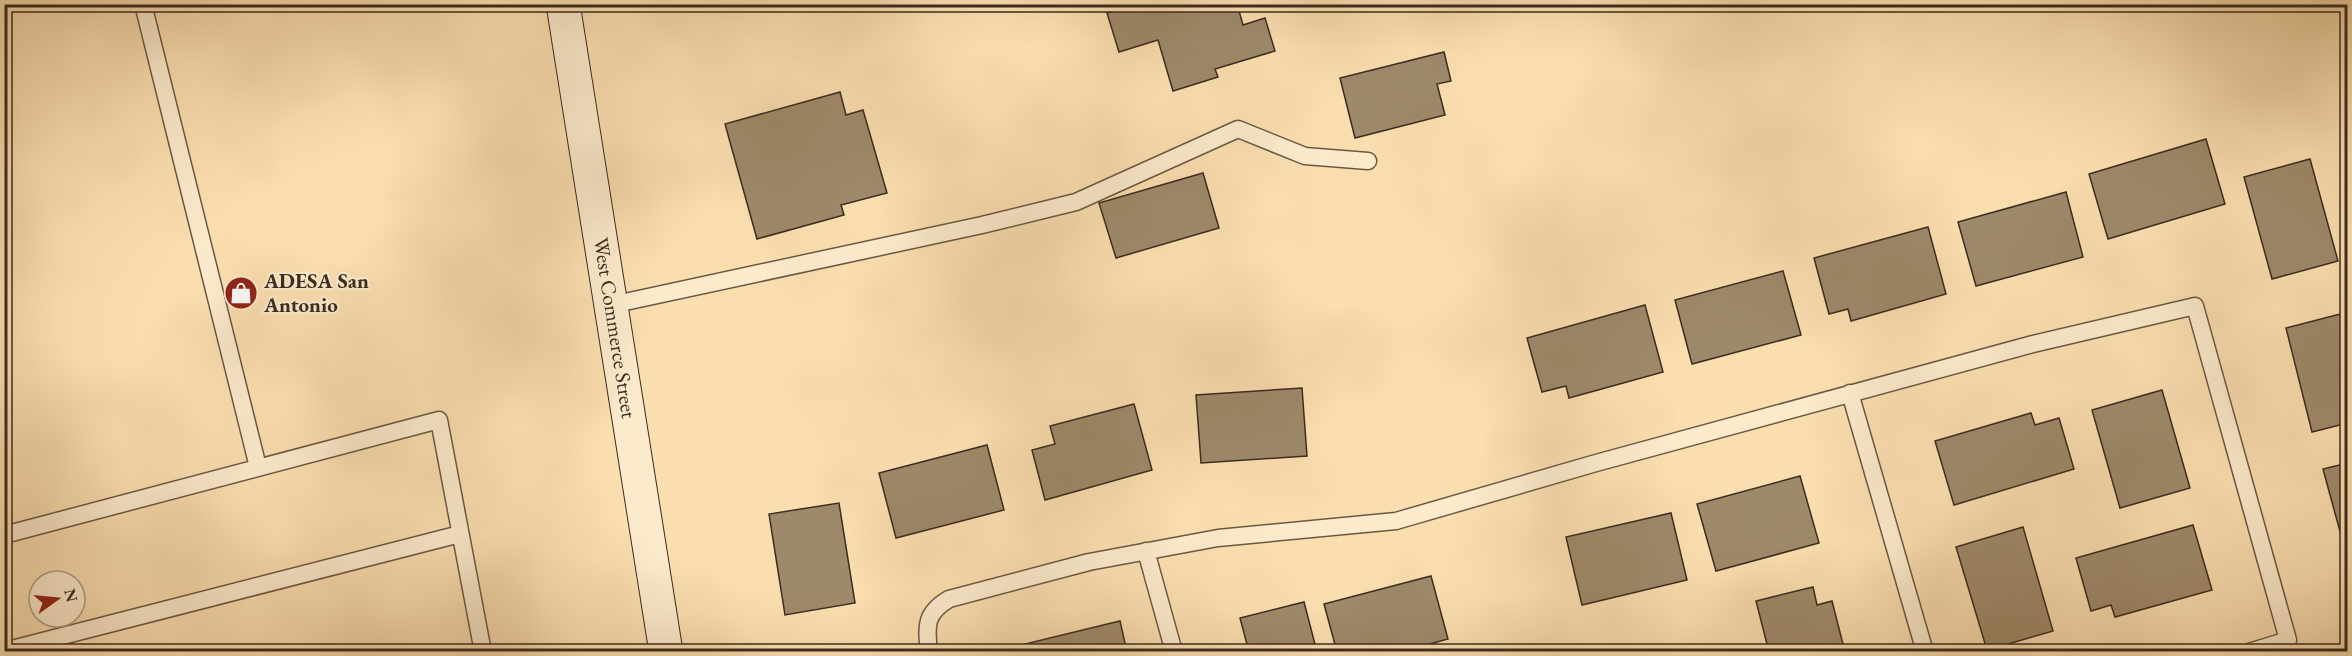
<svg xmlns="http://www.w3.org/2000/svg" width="2352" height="656" font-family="'EB Garamond',serif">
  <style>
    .building { fill: #9e896a; stroke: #3a2c1f; stroke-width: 1.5 }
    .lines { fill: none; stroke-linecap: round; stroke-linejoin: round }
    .lane-casing { stroke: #6a5843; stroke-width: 19 }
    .secondary-casing { stroke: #3a2c1f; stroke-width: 35 }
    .lane { stroke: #fceacc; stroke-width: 16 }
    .secondary { stroke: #fceacc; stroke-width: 33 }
    .labels { text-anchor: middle; stroke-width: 4.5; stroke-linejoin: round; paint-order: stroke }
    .poi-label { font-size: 21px; font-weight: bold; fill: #3a2c1f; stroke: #fceacc; text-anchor: start }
    .street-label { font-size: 21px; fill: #3a2c1f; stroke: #fceacc }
  </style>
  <rect width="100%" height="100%" fill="#fbdeb0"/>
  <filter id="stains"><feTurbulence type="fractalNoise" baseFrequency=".00333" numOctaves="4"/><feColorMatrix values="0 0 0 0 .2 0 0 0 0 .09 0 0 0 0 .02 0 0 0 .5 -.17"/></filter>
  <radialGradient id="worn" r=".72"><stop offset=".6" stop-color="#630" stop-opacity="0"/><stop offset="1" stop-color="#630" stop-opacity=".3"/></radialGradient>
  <path class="building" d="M1136,4H1237L1243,25L1265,18L1275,51L1215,69L1218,77L1173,91L1158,40L1119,52L1107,13Z
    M1444,52L1451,81L1437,84L1445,115L1355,138L1340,78Z
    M840,92L846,115L863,110L887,193L841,205L844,215L757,239L725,124Z
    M2206,139L2225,204L2108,239L2089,174Z
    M2310,159L2338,261L2272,279L2244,177Z
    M1203,173L1219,228L1116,258L1099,203Z
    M2066,192L2083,257L1976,286L1958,222Z
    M1928,227L1946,294L1851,321L1848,309L1829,314L1814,258Z
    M1783,271L1801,335L1692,364L1675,300Z
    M1645,305L1663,372L1569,398L1566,386L1542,392L1527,338Z
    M2348,312V423L2312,432L2286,328Z
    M1302,388L1307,456L1201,463L1196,395Z
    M2162,390L2190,488L2120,508L2092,410Z
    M1134,404L1152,470L1045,500L1032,450L1055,444L1050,426Z
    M2031,413L2035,425L2059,418L2074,469L1954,505L1935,441Z
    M987,445L1004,510L896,538L879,473Z
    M2348,463V561L2323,469Z
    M1800,476L1819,543L1716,571L1697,504Z
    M839,503L855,603L785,615L769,514Z
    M1671,513L1687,580L1582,605L1566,537Z
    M2193,525L2212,590L2115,617L2111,605L2091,611L2076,558Z
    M2023,527L2053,631L1987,650L1956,547Z
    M1431,576L1448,639L1401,652H1337L1324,604Z
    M1813,587L1817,605L1832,601L1845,652H1769L1756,601Z
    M1304,602L1317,652H1249L1240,618Z
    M1120,621L1127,652H1006L1005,649Z
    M860,646L861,652H819Z"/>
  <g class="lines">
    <defs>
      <path id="lane" d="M143,4L258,467
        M611,305L982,225L1076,202L1238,129L1305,156L1368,161
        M1850,393L1925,652
        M4,535L439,420L483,652
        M1146,551L1174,652
        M4,651L460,534
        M929,652C926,626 925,613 949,599L1089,562L1218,538L1396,521L1596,463L2033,344L2195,306L2288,640L2249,652"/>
      <path id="secondary" d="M563,4L666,652"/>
    </defs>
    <use href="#lane" class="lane-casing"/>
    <use href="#secondary" class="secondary-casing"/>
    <use href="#lane" class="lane"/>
    <use href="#secondary" class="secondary"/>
  </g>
  <defs>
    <symbol id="shop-disc" viewBox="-11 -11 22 22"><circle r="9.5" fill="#8f2418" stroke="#fceacc"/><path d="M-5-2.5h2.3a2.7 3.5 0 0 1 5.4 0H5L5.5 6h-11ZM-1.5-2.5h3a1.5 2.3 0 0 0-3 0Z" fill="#fff"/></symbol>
  </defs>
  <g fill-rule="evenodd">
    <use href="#shop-disc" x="222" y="274" width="38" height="38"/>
  </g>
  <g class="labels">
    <g class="poi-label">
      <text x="264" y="288">ADESA San<tspan x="264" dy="24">Antonio</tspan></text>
    </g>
    <g class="street-label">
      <text transform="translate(615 328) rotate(81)" y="7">West Commerce Street</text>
    </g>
  </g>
  <rect width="2352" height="656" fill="none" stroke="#fbdeb0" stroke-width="24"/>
  <rect x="6" y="6" width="2340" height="644" fill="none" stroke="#3a2c1f" stroke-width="3"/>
  <rect x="12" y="12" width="2328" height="632" fill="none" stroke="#3a2c1f" stroke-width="1.5"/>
  <g transform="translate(57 599) rotate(75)"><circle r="28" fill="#fceacc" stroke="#ae9e87" stroke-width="1.5"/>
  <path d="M0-4.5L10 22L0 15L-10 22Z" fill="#8f2418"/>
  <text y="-9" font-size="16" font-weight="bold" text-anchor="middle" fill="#3a2c1f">N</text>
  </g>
  <rect width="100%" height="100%" filter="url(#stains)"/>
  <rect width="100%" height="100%" fill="url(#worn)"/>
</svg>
